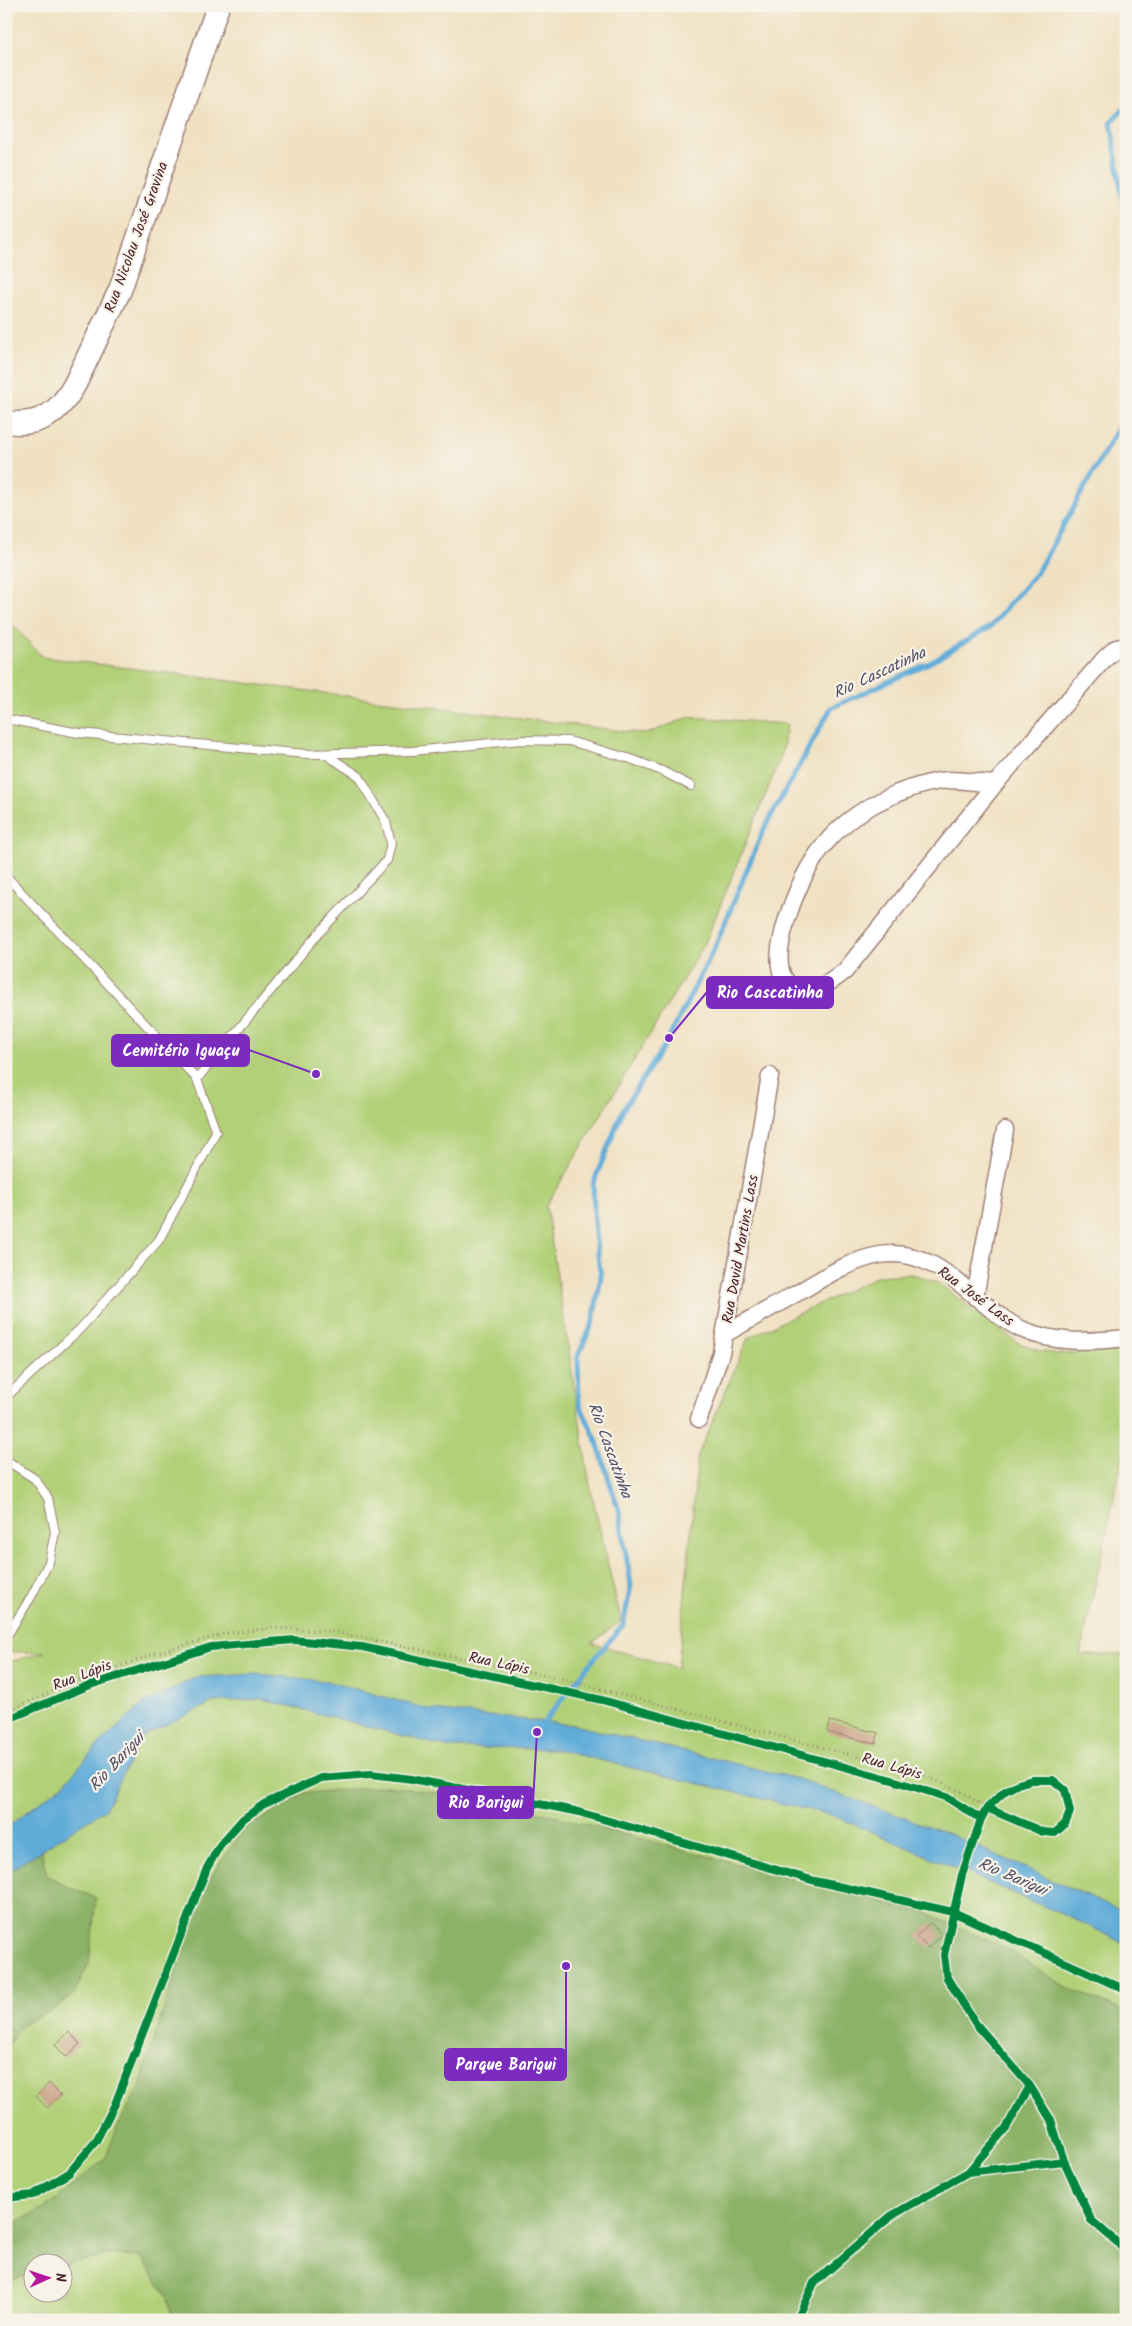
<svg xmlns="http://www.w3.org/2000/svg" width="1132" height="2326" font-family="Kalam,sans-serif">
  <style>
    .green { fill: #b1d077; stroke: #7e7851; fill-rule: evenodd }
    .forest { fill: #8cb268; stroke: #6b684a }
    .water { fill: #60acd9; stroke: #556682 }
    .lines { fill: none; stroke-linecap: round; stroke-linejoin: round }
    .stream { stroke: #60acd9; stroke-width: 5 }
    .building { fill: #c79f83 }
    .service-casing { stroke: #9d8076; stroke-width: 10 }
    .minor-casing { stroke: #9d8076; stroke-width: 19 }
    .secondary-casing { stroke: #9d8076; stroke-width: 25 }
    .path { stroke: #9d8076; stroke-width: 3; stroke-dasharray: 1 4; stroke-linecap: butt }
    .service { stroke: #fff; stroke-width: 8 }
    .minor { stroke: #fff; stroke-width: 16 }
    .secondary { stroke: #fff; stroke-width: 22 }
    .cycleway-casing { stroke: #f7f3e8; stroke-width: 11 }
    .cycleway { stroke: #00873e; stroke-width: 8 }
    .labels { text-anchor: middle; stroke-width: 4.5; stroke-linejoin: round; paint-order: stroke }
    .street-label { font-size: 15px; fill: #4a1f2b; stroke: #f7f3e8 }
    .water-label { font-size: 16px; font-style: italic; fill: #525068; stroke: #f7f3e8 }
    .leader { fill: none; stroke: #7b2cbf; stroke-width: 2 }
    .callout-dot { fill: #7b2cbf; stroke: #f7f3e8; stroke-width: 2 }
    .callout { fill: #7b2cbf; stroke: #7b2cbf; stroke-width: 2 }
    .callout-label { font-size: 16px; text-anchor: middle; font-weight: bold; fill: #fff }
  </style>
  <rect width="100%" height="100%" fill="#f7f3e8"/>
  <filter id="ink" filterUnits="userSpaceOnUse"><feTurbulence type="fractalNoise" baseFrequency=".02" numOctaves="2"/><feDisplacementMap in="SourceGraphic" scale="10" xChannelSelector="R" yChannelSelector="G"/><feConvolveMatrix kernelMatrix="1 2 1 2 8 2 1 2 1" color-interpolation-filters="sRGB"/></filter>
  <filter id="wash" filterUnits="userSpaceOnUse"><feTurbulence type="fractalNoise" baseFrequency=".0096" numOctaves="4" result="noise"/><feDisplacementMap in="SourceGraphic" scale="20" xChannelSelector="R" yChannelSelector="G"/><feGaussianBlur stdDeviation="1.12" result="paint"/><feColorMatrix in="noise" values="0 0 0 0 0 0 0 0 0 0 0 0 0 0 0 0 0 1.4 0 .05"/><feComposite in="paint" operator="in"/></filter>
  <g filter="url(#wash)">
    <rect width="100%" height="100%" fill="#f0e1c2"/>
    <path class="green" d="M6,617L42,657L646,734L689,717L787,724L782,754L705,943L546,1206L590,1486L621,1621L592,1643L678,1668L698,1455L748,1338L878,1276L913,1274L938,1283L1017,1342L1039,1351L1058,1354L1126,1351V1443L1080,1655H1126V2320H6V1663L45,1652H6ZM32,2264H62V2294H32Z"/>
    <path class="forest" d="M387,1786L500,1802L929,1914L1009,1950L1066,1987L1126,2012V2320H173L168,2299L141,2257L110,2254L63,2266L62,2264H32V2274L6,2281V2251L17,2222L46,2207L105,2159L118,2126L139,2088L201,1891L243,1830L304,1793Z
      M41,1850L47,1875L66,1886L96,1898L89,1963L74,1994L49,2012L21,2025L6,2048V1873Z"/>
    <path class="water" d="M258,1674L326,1681L432,1710L574,1725L795,1778L947,1833L1124,1912L1126,1913V1944L1087,1925L835,1816L553,1749L450,1748L262,1699L213,1702L143,1736L105,1809L6,1873V1828L64,1784L98,1745L143,1704L196,1677Z"/>
    <g class="lines">
      <path class="stream" d="M1126,107L1111,122L1126,225
        M541,1726L589,1665L623,1625L631,1585L619,1511L596,1439L579,1403L578,1356L593,1322L601,1277L595,1234L593,1184L623,1110L669,1038L715,947L763,831L831,708L929,663L990,627L1037,572L1126,414"/>
    </g>
    <g id="blocks">
      <path class="building" d="M830,1721L878,1733L876,1744L827,1732Z
        M930,1923L942,1935L928,1948L916,1936Z
        M69,2032L80,2044L66,2057L55,2045Z
        M49,2083L61,2095L47,2108L36,2096Z"/>
    </g>
  </g>
  <g filter="url(#ink)">
    <use href="#blocks" fill-opacity="0" stroke="#9d8076" stroke-width="1"/>
    <g class="lines">
      <defs>
        <path id="service" d="M6,719L79,733L306,754L413,751L521,740L569,741L631,759L662,771L691,786
          M6,876L197,1079L216,1132L159,1240L80,1329L6,1397
          M197,1079L318,934L387,860L391,843L386,822L359,776L325,754
          M6,1460L35,1479L48,1498L55,1532L49,1562L31,1597L8,1634"/>
        <path id="minor" d="M995,784C980,783 964,780 949,780C931,781 914,787 898,793C834,819 806,858 786,922C781,939 774,966 786,981C803,1003 830,983 845,971L995,784L1105,658L1116,648L1126,646
          M975,1297L1005,1130
          M725,1334C750,1320 775,1305 801,1291C826,1276 851,1260 880,1255C939,1245 974,1306 1021,1329C1054,1344 1091,1342 1126,1338
          M699,1419L721,1353L770,1076"/>
        <path id="secondary" d="M6,422C41,427 59,413 75,384L120,290L218,6"/>
      </defs>
      <use href="#service" class="service-casing"/>
      <use href="#minor" class="minor-casing"/>
      <use href="#secondary" class="secondary-casing"/>
      <path class="path" d="M6,1712L70,1684L157,1653L227,1633L272,1628L328,1631L563,1679L919,1773L962,1792L987,1808"/>
      <use href="#service" class="service"/>
      <use href="#minor" class="minor"/>
      <use href="#secondary" class="secondary"/>
      <defs>
        <path id="cycleway" d="M6,1720L90,1685L211,1647L294,1640L362,1647L602,1700L892,1780L946,1797L981,1819
          M987,1808L1043,1832L1055,1833L1065,1824L1070,1812L1065,1790L1053,1780H1032L1018,1784L1005,1791L987,1808L981,1819L962,1875L944,1955L947,1978L976,2024L1030,2086L1051,2120L1064,2161L1091,2220L1126,2250
          M968,2172L1006,2128L1030,2086
          M6,2198L33,2195L69,2173L96,2141L115,2104L207,1868L220,1845L243,1819L264,1804L321,1778L371,1774L412,1779L575,1811L815,1881L953,1912L1126,1990
          M797,2320L814,2283L891,2216L968,2172L1064,2161"/>
      </defs>
      <use href="#cycleway" class="cycleway-casing"/>
      <use href="#cycleway" class="cycleway"/>
    </g>
  </g>
  <g class="labels">
    <g class="street-label">
      <text transform="translate(136 237) rotate(-70)" y="5">Rua Nicolau José Gravina</text>
      <text transform="translate(740 1249) rotate(-80)" y="5">Rua David Martins Lass</text>
      <text transform="translate(976 1296) rotate(36)" y="5">Rua José Lass</text>
      <text transform="translate(499 1663) rotate(12)" y="5">Rua Lápis</text>
      <text transform="translate(82 1675) rotate(-21)" y="5">Rua Lápis</text>
      <text transform="translate(892 1766) rotate(16)" y="5">Rua Lápis</text>
    </g>
    <g class="water-label">
      <text transform="translate(879 672) rotate(-25)" y="6">Rio Cascatinha</text>
      <text transform="translate(611 1450) rotate(70)" y="6">Rio Cascatinha</text>
      <text transform="translate(116 1761) rotate(-47)" y="6">Rio Barigui</text>
      <text transform="translate(1013 1876) rotate(23)" y="6">Rio Barigui</text>
    </g>
  </g>
  <path class="leader" d="M669 1038L707 992M316 1074L249 1050M537 1732L533 1803M566 1966L566 2065"/>
  <g class="callout-dot">
    <circle cx="669" cy="1038" r="5"/>
    <circle cx="316" cy="1074" r="5"/>
    <circle cx="537" cy="1732" r="5"/>
    <circle cx="566" cy="1966" r="5"/>
  </g>
  <g class="callout">
    <rect x="707" y="977" width="126" height="31" rx="5"/>
    <rect x="112" y="1035" width="137" height="31" rx="5"/>
    <rect x="438" y="1787" width="95" height="31" rx="5"/>
    <rect x="445" y="2049" width="121" height="31" rx="5"/>
  </g>
  <g class="callout-label">
    <text x="770" y="998">Rio Cascatinha</text>
    <text x="181" y="1056">Cemitério Iguaçu</text>
    <text x="486" y="1808">Rio Barigui</text>
    <text x="506" y="2070">Parque Barigui</text>
  </g>
  <rect width="1132" height="2326" fill="none" stroke="#f7f3e8" stroke-width="25"/>
  <g transform="translate(48 2278) rotate(87)"><circle r="24" fill="#f7f3e8" stroke="#b29e9c"/>
  <path d="M0-4L9 19L0 12L-9 19Z" fill="#b5179e"/>
  <text y="-8" font-size="14" font-weight="bold" text-anchor="middle" fill="#4a1f2b">N</text>
  </g>
</svg>
